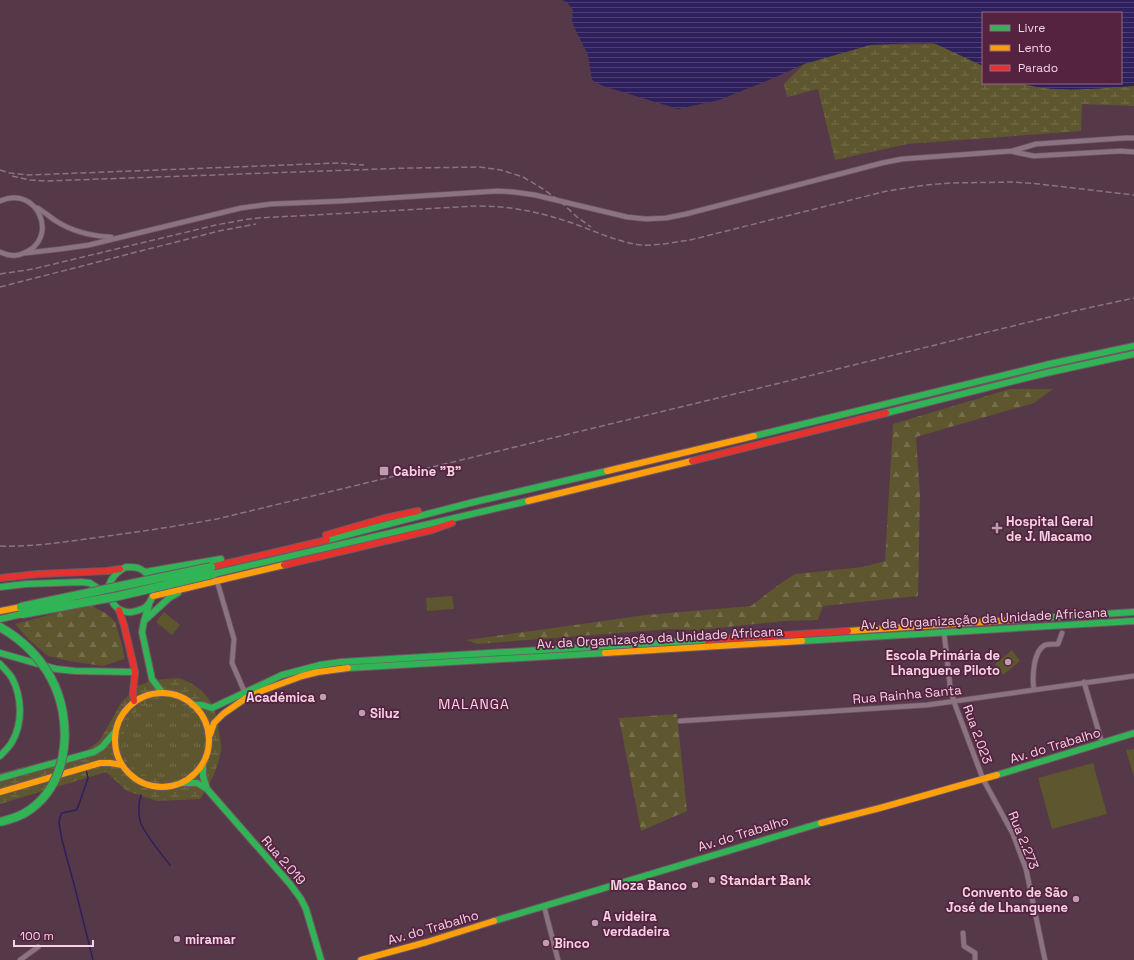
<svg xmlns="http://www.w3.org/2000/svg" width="1134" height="960" font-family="'Space Grotesk',sans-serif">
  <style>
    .grass { fill: #5d562e }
    .forest { fill: url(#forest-firs) }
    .wetland { fill: url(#wetland-marsh) }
    .park { fill: url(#park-tufts) }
    .water { fill: url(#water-rules) }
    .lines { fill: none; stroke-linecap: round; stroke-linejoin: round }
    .stream { stroke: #2e1f5d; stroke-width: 1.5 }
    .street-casing { stroke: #715766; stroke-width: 6 }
    .fast-casing { stroke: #715766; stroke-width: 8 }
    .slow-casing { stroke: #715766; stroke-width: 8 }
    .jam-casing { stroke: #715766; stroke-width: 8 }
    .street { stroke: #8b7480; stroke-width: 4.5 }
    .fast { stroke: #30b455; stroke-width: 6 }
    .slow { stroke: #ff9f0a; stroke-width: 6 }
    .jam { stroke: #e5322d; stroke-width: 6 }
    .rail { stroke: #897480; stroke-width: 1.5; stroke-dasharray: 6 3; stroke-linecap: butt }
    .fast-bridge-casing { stroke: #715766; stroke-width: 10; stroke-linecap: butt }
    .fast-bridge { stroke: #30b455; stroke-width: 8 }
    .poi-dot { fill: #bd9dae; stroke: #552240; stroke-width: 1.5 }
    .labels { text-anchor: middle; stroke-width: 3.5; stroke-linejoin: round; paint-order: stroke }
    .poi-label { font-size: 13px; font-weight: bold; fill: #f5d3e4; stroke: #552240; text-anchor: start }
    .street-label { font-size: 13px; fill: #f5d3e4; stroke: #552240 }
    .neighbourhood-label { font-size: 14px; letter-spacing: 1px; fill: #fdd5e9; stroke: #552240 }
  </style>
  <defs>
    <pattern id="forest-firs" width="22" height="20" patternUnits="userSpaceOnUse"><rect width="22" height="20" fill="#5d562e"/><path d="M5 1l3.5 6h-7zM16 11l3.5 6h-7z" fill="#756d4c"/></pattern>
    <pattern id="wetland-marsh" width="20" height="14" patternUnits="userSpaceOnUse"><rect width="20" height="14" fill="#5d562e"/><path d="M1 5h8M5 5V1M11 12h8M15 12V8" fill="none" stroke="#756d4c"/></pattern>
    <pattern id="park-tufts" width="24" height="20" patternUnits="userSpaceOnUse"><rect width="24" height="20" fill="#5d562e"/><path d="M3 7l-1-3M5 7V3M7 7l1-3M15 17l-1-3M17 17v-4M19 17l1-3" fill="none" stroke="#756d4c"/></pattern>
    <pattern id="water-rules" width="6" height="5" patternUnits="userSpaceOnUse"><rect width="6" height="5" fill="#2e1f5d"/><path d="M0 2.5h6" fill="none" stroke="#4d3f74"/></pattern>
  </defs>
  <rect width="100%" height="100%" fill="#553949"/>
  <path class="grass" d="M452,596L454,609L427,611L426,598Z
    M164,612L180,625L172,635L156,622Z
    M1012,650L1020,661L1003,675L995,664Z
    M1134,749V777L1126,750Z
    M1093,763L1107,814L1052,829L1038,778Z"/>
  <path class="forest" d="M1010,389H1053L1034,403L916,437L920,496L918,596L823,606L818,620L784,621L699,630L670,629L477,644L466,640L646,615L751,606L777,586L795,574L863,567L885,561L893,424Z
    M66,606L75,607L92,606L107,614L115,622L123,648L124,659L103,666L69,661L48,656L28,639L15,624L52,614Z
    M677,714L687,811L641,831L619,718Z"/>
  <path class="wetland" d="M936,44L983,65V83L1134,85V106L1082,104L1081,131L907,144L835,160L818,89L787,97L784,84L804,64L870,45Z
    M178,678C193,682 208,693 214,709C217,716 218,725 219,733C220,738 222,746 221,751C218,768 210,785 200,799L157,801L127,791L106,772L0,804V773L86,751L100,740L121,703L137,686L154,680Z"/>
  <path class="park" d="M166,700L179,702L198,718L205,738L201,759L191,771L181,778L166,782L142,774L129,764L122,752L123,740L125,727L131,716L141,707L154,702Z"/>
  <path class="water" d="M562,0H1134V86C1101,88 1052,94 1021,83H1121V13H983V66L936,44L929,42L870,45L804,64L769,80L719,100L678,109L603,86L592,80L588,55L576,31L572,21L573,10L567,2Z"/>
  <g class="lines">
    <path class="stream" d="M86,770L88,778L78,807L76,810L62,813L60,817L59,823L62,840L75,888L93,960
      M141,795C139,802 138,812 140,820C141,830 163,856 170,865"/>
    <defs>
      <path id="street" d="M1014,152L1034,156L1121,151L1134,152
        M0,201C38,184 60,239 24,253C16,257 8,256 0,252
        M38,208C44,212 50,217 56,221C73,232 91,236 111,237
        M26,253L61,249L89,245L241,208L271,204L342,201L498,191L514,192L535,195L627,217L646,219L666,218L686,214L882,163L902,159L1012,151L1036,144L1125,138H1134
        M217,581L234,639L232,663L245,693
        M944,632L950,686L954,702L983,779L1013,834L1026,869L1045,960
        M1084,682L1102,743
        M1034,690C1032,678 1033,651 1045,645C1048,644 1054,644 1058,644L1062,633
        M680,721L927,705L1134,676
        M544,906L558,960
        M963,933L964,946L975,953V960
        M20,960L38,947"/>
      <path id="fast" d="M886,413L1046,373L1134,354
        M754,436L1050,364L1134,346
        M327,540L470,503L607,471
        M126,567C130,567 134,567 138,568C149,572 156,584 153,595C151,601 148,607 142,609C137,611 132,613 127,612C112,610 104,591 112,579C116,573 120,570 126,567Z
        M145,572L221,559
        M213,574L528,501
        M0,587L26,584L81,582L90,583L102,591
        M149,605L144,621L142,632L152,679L162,692
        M0,619L22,614
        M1013,620L1134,612
        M144,621L169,598L178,593
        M802,641L1134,621
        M0,653L56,669L75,671L135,672
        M0,664C4,668 9,673 12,678C22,697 23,723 12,742C9,747 4,752 0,756
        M348,668L605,653
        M192,705H202L212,708L282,675L320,665L341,662L707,640
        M203,764V776L207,789L290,884L301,899L306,909L321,960
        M997,775L1134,733
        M0,778L94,752L102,747L114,733
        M182,783H197L207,789
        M494,921L821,823"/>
      <path id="slow" d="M607,471L754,436
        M528,501L692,461
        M153,596L284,565
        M0,611L21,607
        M848,631L1013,620
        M605,653L802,641
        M115 740a47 47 0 1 1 94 0a47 47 0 1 1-94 0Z
        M210,735L214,723L223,714L246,698L264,690L302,676L318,672L348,668
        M0,792L100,763H110L122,765
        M821,823L880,808L997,775
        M361,960L427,942L494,921"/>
      <path id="jam" d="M692,461L886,413
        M326,535L385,518L418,511
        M284,565L432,530L452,523
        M211,567L327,540
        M0,578L38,574L107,571L120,569
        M119,610L124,625L135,672L133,693L134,701
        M707,640L848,631"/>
    </defs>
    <use href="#street" class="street-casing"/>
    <use href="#fast" class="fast-casing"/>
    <use href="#slow" class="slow-casing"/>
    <use href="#jam" class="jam-casing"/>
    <use href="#street" class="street"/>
    <use href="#fast" class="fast"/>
    <use href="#slow" class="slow"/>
    <use href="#jam" class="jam"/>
    <path class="rail" d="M0,170L10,173L29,175L337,163L364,165
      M12,176L30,180L46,181L408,168L480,167L501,170L523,177L540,187L560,201L577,217L591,227
      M0,274L33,269L216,225L243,220L258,218L477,206C512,206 539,212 572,223C595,231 617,242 641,245C657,246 674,242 690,240L887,191L926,185L951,183L1014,182L1039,184L1134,195
      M0,287L219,231L256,224
      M0,546C29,547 57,543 86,539C130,533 173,527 217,519L780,383L1074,311L1134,298"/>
    <defs>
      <path id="fast-bridge" d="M21,607L211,567
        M22,614L119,596L213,574
        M0,627C21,639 39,656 51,678C73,719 70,780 31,809C22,816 11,819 0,822"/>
    </defs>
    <use href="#fast-bridge" class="fast-bridge-casing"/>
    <use href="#fast-bridge" class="fast-bridge"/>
  </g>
  <g class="poi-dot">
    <rect x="379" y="466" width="10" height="10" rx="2"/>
    <path d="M995 522h4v4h4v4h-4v4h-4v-4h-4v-4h4z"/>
    <circle cx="1008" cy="662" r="4"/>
    <circle cx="323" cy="697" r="4"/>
    <circle cx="362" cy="713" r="4"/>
    <circle cx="712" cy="880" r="4"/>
    <circle cx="695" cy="885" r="4"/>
    <circle cx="1076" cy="899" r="4"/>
    <circle cx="595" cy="923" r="4"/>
    <circle cx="177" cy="939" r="4"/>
    <circle cx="546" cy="943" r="4"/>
  </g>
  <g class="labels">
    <g class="poi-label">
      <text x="393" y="476">Cabine "B"</text>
      <text x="1006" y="526">Hospital Geral<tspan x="1006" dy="15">de J. Macamo</tspan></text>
      <text x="1000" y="660" text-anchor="end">Escola Primária de<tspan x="1000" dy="15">Lhanguene Piloto</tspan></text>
      <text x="315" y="702" text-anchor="end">Académica</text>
      <text x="370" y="718">Siluz</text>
      <text x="720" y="885">Standart Bank</text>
      <text x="687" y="890" text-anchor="end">Moza Banco</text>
      <text x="1068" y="897" text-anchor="end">Convento de São<tspan x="1068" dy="15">José de Lhanguene</tspan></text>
      <text x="603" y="921">A videira<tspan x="603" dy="15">verdadeira</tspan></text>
      <text x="185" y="944">miramar</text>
      <text x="554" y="948">Binco</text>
    </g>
    <g class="street-label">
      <text transform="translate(984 618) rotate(-3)" y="5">Av. da Organização da Unidade Africana</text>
      <text transform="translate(660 637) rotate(-3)" y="5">Av. da Organização da Unidade Africana</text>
      <text transform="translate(907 694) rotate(-5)" y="5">Rua Rainha Santa</text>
      <text transform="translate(978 734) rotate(70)" y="5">Rua 2.023</text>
      <text transform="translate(1055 745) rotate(-17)" y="5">Av. do Trabalho</text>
      <text transform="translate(743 833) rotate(-17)" y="5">Av. do Trabalho</text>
      <text transform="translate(1024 840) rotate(68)" y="5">Rua 2.273</text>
      <text transform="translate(284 860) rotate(49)" y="5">Rua 2.019</text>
      <text transform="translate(433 927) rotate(-16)" y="5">Av. do Trabalho</text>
    </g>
    <g class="neighbourhood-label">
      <text x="474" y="709">MALANGA</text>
    </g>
  </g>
  <rect x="982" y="12" width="140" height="72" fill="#552240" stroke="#956982"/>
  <rect x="990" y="25" width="20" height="6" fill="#30b455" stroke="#956982"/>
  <text x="1018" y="32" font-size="12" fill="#f5d3e4">Livre</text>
  <rect x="990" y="45" width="20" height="6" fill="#ff9f0a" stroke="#956982"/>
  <text x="1018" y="52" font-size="12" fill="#f5d3e4">Lento</text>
  <rect x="990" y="65" width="20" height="6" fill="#e5322d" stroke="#956982"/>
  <text x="1018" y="72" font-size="12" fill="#f5d3e4">Parado</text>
  <path d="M14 940v6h79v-6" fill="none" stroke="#f5d3e4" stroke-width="2"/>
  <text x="20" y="940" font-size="12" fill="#f5d3e4" stroke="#552240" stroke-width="3" paint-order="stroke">100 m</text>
</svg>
